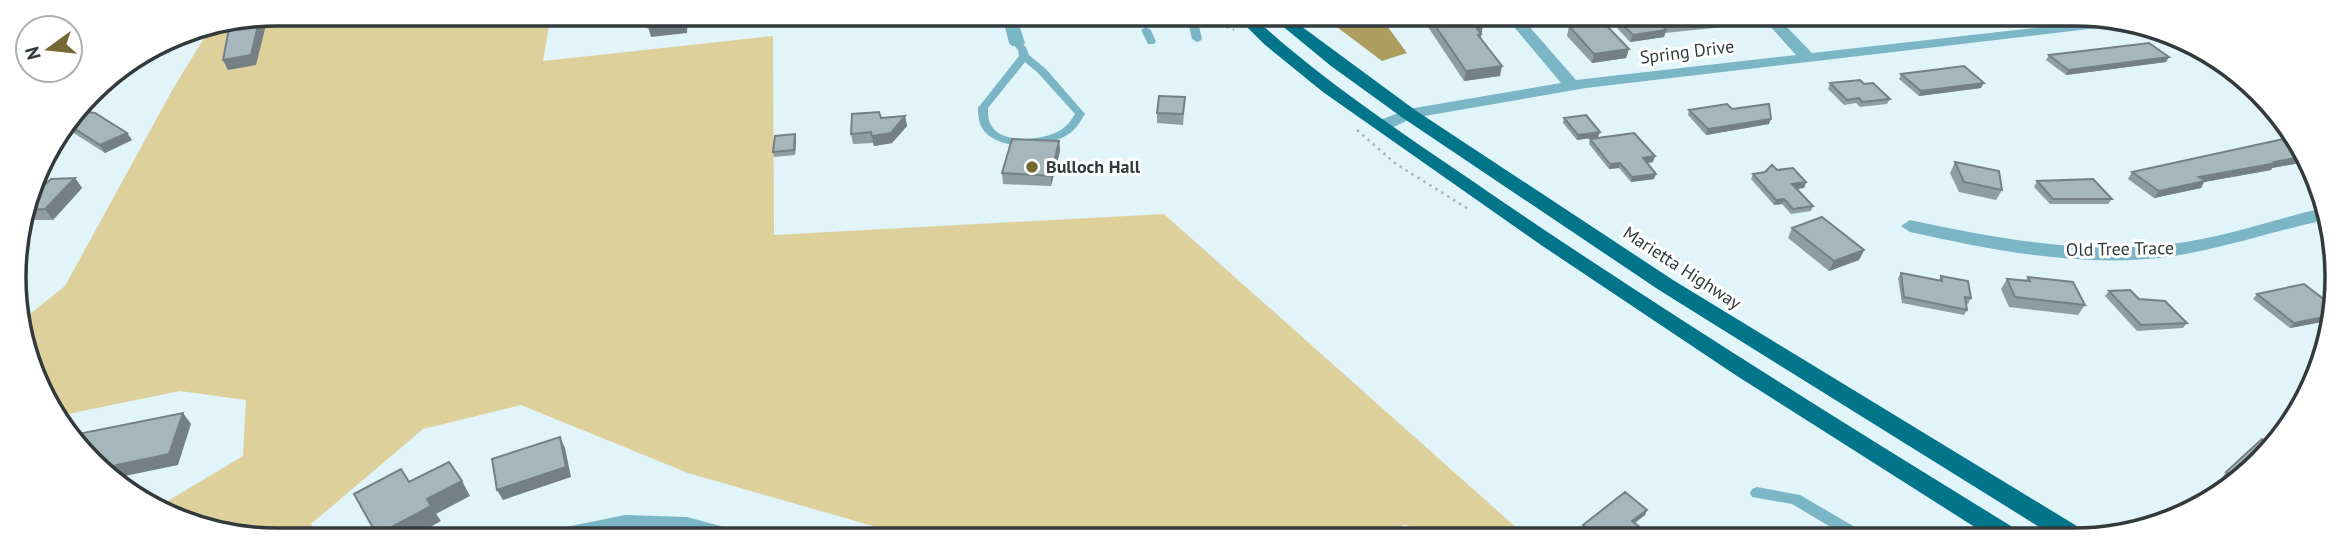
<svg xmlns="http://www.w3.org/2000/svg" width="2351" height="554" font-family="'PT Sans',sans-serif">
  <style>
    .green { fill: #ddd09b }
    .water { fill: #ad9e60 }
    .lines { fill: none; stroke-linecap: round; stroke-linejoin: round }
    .path { stroke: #a4b4b8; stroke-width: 2.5; stroke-dasharray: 2.5 4.5; stroke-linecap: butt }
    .service { fill: #7bb6c6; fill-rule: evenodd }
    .minor { fill: #7bb6c6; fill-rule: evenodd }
    .trunk { fill: #02758a; fill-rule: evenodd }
    .wall { fill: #8e9da2 }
    .shaded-wall { fill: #748084 }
    .building { fill: #a5b7bc; stroke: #748084; stroke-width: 2 }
    .poi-dot { fill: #756835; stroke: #fff; stroke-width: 2.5 }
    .labels { text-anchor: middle; stroke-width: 6; stroke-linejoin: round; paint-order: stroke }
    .street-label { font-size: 18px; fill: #323a3c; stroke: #fff }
    .poi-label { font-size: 18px; font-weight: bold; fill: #323a3c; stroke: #fff; text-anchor: start }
    .rim { fill: none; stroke: #323a3c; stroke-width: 3.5 }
  </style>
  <rect width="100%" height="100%" fill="#e0f4f9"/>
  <path class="green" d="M277,14H551L543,61L773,36L774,235L1164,214L1528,538H1442L1405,525L1372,538H915L688,473L521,405L423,429L311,524L321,538H242L156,508L243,456L246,400L180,391L58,416L23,345L21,321L65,286L174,87L211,27Z"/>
  <path class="water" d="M1321,15H1379L1407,53L1382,61Z"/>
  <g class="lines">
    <path class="path" d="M1220,24L1234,30
      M1357,130L1396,164L1470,210"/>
    <path class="service" d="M1194,23L1199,26L1202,39L1200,41L1197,42L1192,39L1189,26Z
      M1146,27L1151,30L1156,42L1154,44H1148L1141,30Z
      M1017,40L1026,47L1029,55L1046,69L1085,114C1080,122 1076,130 1067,135C1046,148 1006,151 987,134C979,127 978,117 978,108L1019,56L1018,50L1012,43ZM1025,62L1038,73L1075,114C1071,121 1066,127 1059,131C1044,140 1001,145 991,125C988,120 988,114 988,108Z
      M1757,487L1800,495L1867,534L1869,538H1849L1792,504L1752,497L1750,493L1752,489Z"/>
    <path class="minor" d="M1002,15H1016L1025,43L1022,46H1012L1009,43Z
      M1505,16H1520L1576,80L1796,55L1761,16H1776L1812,53L2115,19L2131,24L1586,88L1413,118L1389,129H1377L1375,125L1377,121L1409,109L1561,83Z
      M2327,207L2329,219C2277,230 2226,248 2174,256C2086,269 1996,251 1910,232L1901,226L1910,220C1995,238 2083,255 2171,244C2224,238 2275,219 2327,207Z
      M625,515L687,517L739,531L743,538L625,533L606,538H549L553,531L561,528Z"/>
    <path class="trunk" d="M1235,15H1251C1329,87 1419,144 1506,204C1674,318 1847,425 2019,531L2023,538H1992L1737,376L1541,245L1323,92L1264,44Z
      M1269,15H1286L1415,110L1673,280L2085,531L2089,538H2057L1659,290L1403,118L1331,66Z"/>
  </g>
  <path class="wall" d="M1420,15L1475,16L1483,25L1481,38L1500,76L1464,81Z
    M1606,16H1722L1726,19L1723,27L1665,33L1664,37L1630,42Z
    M1569,26L1629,49L1626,58L1592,63L1567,36Z
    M2049,55L2166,62L2066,75L2046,60Z
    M1901,74L1981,88L1919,96L1899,79Z
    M1830,83L1864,84L1890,99L1887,104L1860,107L1856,103L1844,105L1828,89Z
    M1185,97L1183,125L1157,123V113Z
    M1732,109L1769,124L1706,135L1688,115L1689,110Z
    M79,111L127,133L132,140L105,153L66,128Z
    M905,116L907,126L892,143L874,146L873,143L853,144L851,134L881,118Z
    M1564,118L1600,132L1598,137L1577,140L1563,123Z
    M2293,137L2305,162L2272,168L2271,170L2204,182L2201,188L2154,198L2128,179L2132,172Z
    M796,139L795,155L774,157L773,152Z
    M1590,139L1653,162L1647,163L1654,179L1631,182L1619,168L1609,169L1589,144Z
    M1059,141L1060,151L1051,186L1003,184L1002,173Z
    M1955,162L2002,190L1996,200L1959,192L1950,173Z
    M1777,170L1806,182L1804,188L1796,189L1813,206L1811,211L1791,214L1782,204L1774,205L1751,179L1753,174Z
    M75,178L82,188L53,220H26L25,219L31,198Z
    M2037,181L2112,199L2108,204H2050L2034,187Z
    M1792,228L1864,250L1859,260L1829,271L1788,238Z
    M1901,273L1939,280L1941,276L1971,298L1968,304L1966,303L1967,310L1964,315L1902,303L1898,278Z
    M2028,277L2085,305L2078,315L2009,307L2001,289L2007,279L2025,281Z
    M2109,291L2139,299L2187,323L2183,328L2137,331L2105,296Z
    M2257,294L2335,312L2332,320L2290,328L2253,299Z
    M2260,463L2231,484L2222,478L2226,472Z
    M1647,510L1645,515L1635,523L1654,538H1590L1581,530L1583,525Z"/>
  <path class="shaded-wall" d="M684,15H688L687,33L651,37L648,27Z
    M260,17H261L266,25L256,65L228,70L223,60Z
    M1483,25L1479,44L1475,26Z
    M1666,30L1664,37L1630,42L1633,35Z
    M1629,49L1626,58L1592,63L1594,54Z
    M2169,57L2166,62L2066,75L2068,70Z
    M1502,66L1500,76L1464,81L1466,71Z
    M1984,83L1981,88L1919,96L1921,91Z
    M905,116L907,126L892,143L874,146L872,136Z
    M1771,119L1769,124L1706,135L1708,129Z
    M1600,132L1598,137L1577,140L1578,135Z
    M127,133L132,140L105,153L100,145Z
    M795,134L796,139L795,155L794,150Z
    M1059,141L1060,151L1051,186V176Z
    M1655,156L1653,162L1641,164L1643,158Z
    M2302,157L2305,162L2272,168L2271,170L2204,182L2201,188L2154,198L2159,191L2199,177Z
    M1620,163L1619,168L1609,169L1610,164Z
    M1656,174L1654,179L1631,182L1632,177Z
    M75,178L82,188L53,220L45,209Z
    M1806,182L1804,188L1789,190L1792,184Z
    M1784,199L1782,204L1774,205L1776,200Z
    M1864,250L1859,260L1829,271L1834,261Z
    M2334,315L2332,320L2290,328L2294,323Z
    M183,413L191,424L178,465L115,478L103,468Z
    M560,437L565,448L571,477L503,500L497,490Z
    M462,481L470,496L436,514L427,499Z
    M431,506L441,521L411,538H379L377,535Z
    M1647,510L1645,515L1630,526L1632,521Z"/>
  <path class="building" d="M650,14L684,15V23L648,27Z
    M1428,15L1475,16L1483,25L1475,26L1481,34L1478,35L1502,66L1466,71Z
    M1614,16H1722L1726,19L1663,26L1666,30L1633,35Z
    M260,17L251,55L223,60L230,23Z
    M1603,22L1629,49L1594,54L1569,26Z
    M2149,43L2169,57L2068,70L2049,55Z
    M1964,66L1984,83L1921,91L1901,74Z
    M1860,80L1864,84L1873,83L1890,99L1862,102L1859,98L1847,100L1830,83Z
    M1159,96L1185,97L1183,114L1157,113Z
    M1727,104L1732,109L1769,104L1771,119L1708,129L1689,110Z
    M79,111L95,113L127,133L100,145L69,125Z
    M879,112L881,118L905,116L891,133L872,136L871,132L851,134L852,114Z
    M1586,115L1600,132L1578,135L1564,118Z
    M1634,133L1655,156L1643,158L1656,174L1632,177L1620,163L1610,164L1590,139Z
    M795,134L794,150L773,152L775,136Z
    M2293,137L2302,157L2274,162L2276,163L2199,177L2205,181L2159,191L2132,172Z
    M1012,139L1059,141L1051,176L1002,173Z
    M1955,162L1999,171L2002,190L1964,182Z
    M1772,165L1777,170L1793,168L1806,182L1792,184L1813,206L1793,209L1784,199L1776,200L1753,174L1765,172Z
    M75,178L45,209L28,210L31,198L51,179Z
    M2093,179L2112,199H2053L2037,181Z
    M1822,217L1864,250L1834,261L1792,228Z
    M1901,273L1942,281L1941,276L1968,281L1971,298L1965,297L1967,310L1904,297Z
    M2028,277L2073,282L2085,305L2015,297L2007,279L2030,281Z
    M2304,284L2334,307V315L2294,323L2257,294Z
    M2130,290L2139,299L2165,301L2187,323L2141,325L2109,291Z
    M183,413L169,454L103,468L68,436Z
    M560,437L566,467L497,490L492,459Z
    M2262,439L2272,446L2260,463L2236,480L2237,479L2226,472Z
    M449,462L462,481L427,499L431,506L377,535L354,494L401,469L409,482Z
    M1625,492L1647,510L1632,521L1654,538H1599L1583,525Z
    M2206,498L2209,499L2198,507Z"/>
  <circle class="poi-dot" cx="1032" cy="167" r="7"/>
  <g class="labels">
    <g class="street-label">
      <text transform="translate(1687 52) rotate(-7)" y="6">Spring Drive</text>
      <text transform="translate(2120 249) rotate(-1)" y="6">Old Tree Trace</text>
      <text transform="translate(1682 268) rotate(33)" y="6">Marietta Highway</text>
    </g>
    <g class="poi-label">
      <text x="1046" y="173">Bulloch Hall</text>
    </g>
  </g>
  <path d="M0 0H2351V554H0ZM277 26H2074A251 251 0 0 1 2325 277V277A251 251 0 0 1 2074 528H277A251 251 0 0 1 26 277V277A251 251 0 0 1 277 26Z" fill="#fff" fill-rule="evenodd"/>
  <path class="rim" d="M277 26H2074A251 251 0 0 1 2325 277V277A251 251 0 0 1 2074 528H277A251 251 0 0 1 26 277V277A251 251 0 0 1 277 26Z"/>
  <g transform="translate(49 49) rotate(255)"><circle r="33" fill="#ffffff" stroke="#adb0b1" stroke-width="2"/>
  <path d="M0-5L12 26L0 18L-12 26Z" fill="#756835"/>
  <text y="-10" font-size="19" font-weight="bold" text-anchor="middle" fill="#323a3c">N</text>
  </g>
</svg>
